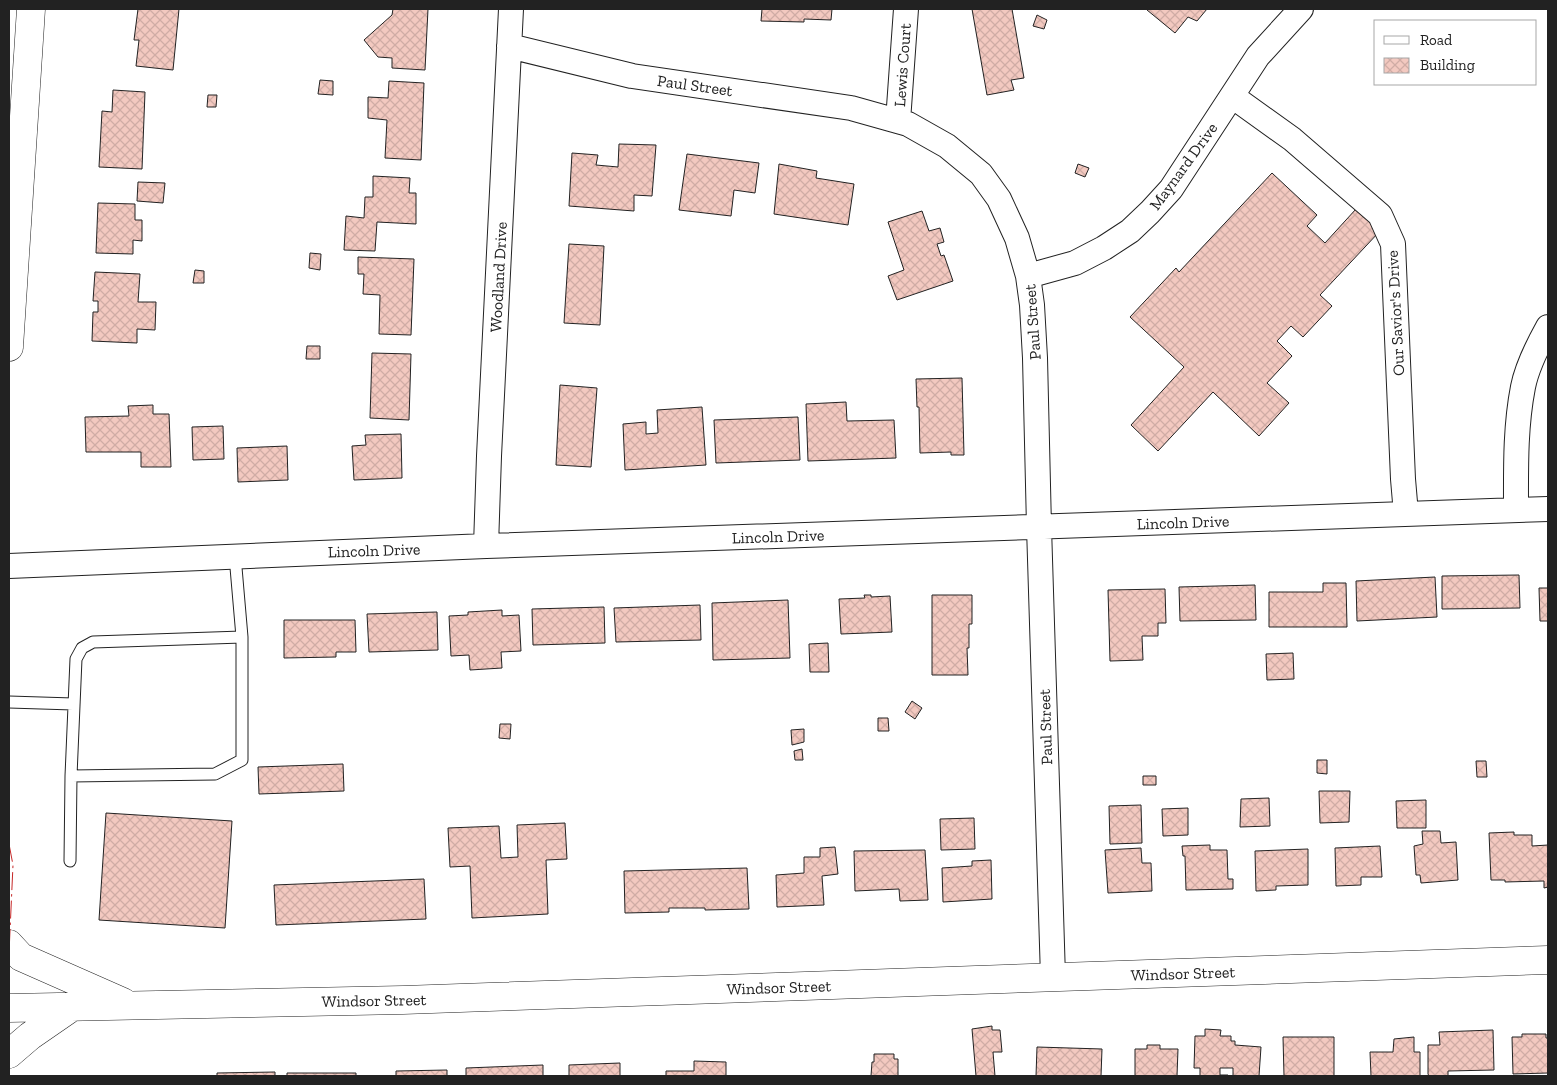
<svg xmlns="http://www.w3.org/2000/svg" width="1557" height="1085" font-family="'Zilla Slab',serif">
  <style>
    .building { fill: url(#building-cross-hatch); stroke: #222 }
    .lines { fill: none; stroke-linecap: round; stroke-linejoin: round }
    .service-casing { stroke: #222; stroke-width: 13 }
    .minor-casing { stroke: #222; stroke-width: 26 }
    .tertiary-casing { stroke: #222; stroke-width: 29 }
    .primary-casing { stroke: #222; stroke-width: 29 }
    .service { stroke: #fff; stroke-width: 11 }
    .minor { stroke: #fff; stroke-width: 24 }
    .tertiary { stroke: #fff; stroke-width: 28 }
    .primary { stroke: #fff; stroke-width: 28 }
    .power { stroke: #c62828; stroke-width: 1; stroke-dasharray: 18 4 2.5 4; stroke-linecap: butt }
    .labels { text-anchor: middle; stroke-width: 4; stroke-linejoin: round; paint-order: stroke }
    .street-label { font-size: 16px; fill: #222; stroke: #fff }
  </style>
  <defs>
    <pattern id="building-cross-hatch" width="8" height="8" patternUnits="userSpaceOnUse" patternTransform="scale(1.25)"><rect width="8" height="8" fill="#f3c9c0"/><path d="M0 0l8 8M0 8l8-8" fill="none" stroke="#d0aca5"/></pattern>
  </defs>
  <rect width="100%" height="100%" fill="#fff"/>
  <path class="building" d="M135,9H179L173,70L136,66L139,40H134L138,9Z
    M393,9H428L425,70L392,68V58L378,57L364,40L392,15Z
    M762,9H832L831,20L804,19V22L761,21Z
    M972,9H1012L1024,78L1011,80L1014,90L987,95Z
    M1148,9H1207L1197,21L1188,17L1175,33L1147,10Z
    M1037,15L1047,20L1044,29L1033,26Z
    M320,80L333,81V95L318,94Z
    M389,81L424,83L421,160L385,158L387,120L368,118V97L388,98Z
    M113,90L145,92L142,169L99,167L102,111L112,112Z
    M208,95H217L216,107H207Z
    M619,144L656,145L652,196L634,195V211L569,206L572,153L598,155L596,165L618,167Z
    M687,154L759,163L755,193L734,190L731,216L679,210Z
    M779,164L817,171L816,178L854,184L848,225L774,214Z
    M1078,164L1089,168L1085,177L1075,173Z
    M1272,173L1317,215L1307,226L1325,243L1356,209L1380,231L1320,295L1332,306L1303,337L1291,326L1277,341L1292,356L1267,383L1289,403L1259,436L1213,392L1158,451L1131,425L1184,367L1130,317L1176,268L1179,272Z
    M373,176L410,178L409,193H416V224L377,222L375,251L344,250L346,216L364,218L365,197H373Z
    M138,182L165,183L163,203L137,201Z
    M98,203L135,204V220H142V241L133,240V254L96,253Z
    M922,211L929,231L940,228L944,242L937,244L941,256L944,255L953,281L897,300L888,276L904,270L888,222Z
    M569,244L604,246L600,325L564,323Z
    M310,253L321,254L320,270L309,268Z
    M358,257L414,259L411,335L379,334L380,295L363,294L364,274H358Z
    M195,270L204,271V283H193Z
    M95,272L140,274L138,302H156L155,330L137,329V343L92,341L93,312H98V301H93Z
    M307,346H320V359H306Z
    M372,353L411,354L409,420L370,418Z
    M962,378L964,455H951V452L920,453L919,407H917L916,379Z
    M560,385L597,388L591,467L556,465Z
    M846,402L847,421L894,420L896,458L808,461L806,404Z
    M153,405V414H169L171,467H141V452H86L85,417L129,416L128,406Z
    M702,407L706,465L625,470L623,424L646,422V434L658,433L657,410Z
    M798,417L800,460L716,463L714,420Z
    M223,426L224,459L193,460L192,427Z
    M401,434L402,478L354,480L352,446L366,445L365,435Z
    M287,446L288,480L238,482L237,448Z
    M1519,575L1520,608L1442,609V576Z
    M1435,577L1437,617L1357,621L1356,581Z
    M1323,583H1346L1347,627H1269V592H1323Z
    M1255,585L1256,620L1180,621L1179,587Z
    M1539,588H1548V621H1540Z
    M1165,589L1166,623H1158V636H1142L1143,660L1110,661L1108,590Z
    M864,595H871V597L890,596L892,632L841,634L839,599L865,598Z
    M932,595H972V624H969V648H967L968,675H932Z
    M788,600L790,658L713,660L712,603Z
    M700,605L701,640L616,642L614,608Z
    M604,607L605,643L533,645L532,609Z
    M502,610V616L519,615L521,651L501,652L502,668L470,670L469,655L451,656L449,616L468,615V612Z
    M437,612L438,650L369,652L367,614Z
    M284,620H355L356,652H336V657L284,658Z
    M828,643L829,672H810L809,644Z
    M1293,653L1294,679L1267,680L1266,654Z
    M912,701L922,708L915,719L905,712Z
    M878,718H888L889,731H878Z
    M500,724H511L510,739L499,738Z
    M804,729V742L792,745L791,730Z
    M802,749L803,760H795L794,751Z
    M1317,760H1327V774L1317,773Z
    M1476,761H1486L1487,777H1477Z
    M343,764L344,791L259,794L258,767Z
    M1143,776H1156V785H1143Z
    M1319,791H1350L1349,822L1320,823Z
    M1269,798L1270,826L1240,827L1241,799Z
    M1426,800V828H1397L1396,801Z
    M1141,805L1142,843L1110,844L1109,806Z
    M1188,808V835L1163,836L1162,809Z
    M106,813L232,821L225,928L99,920Z
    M974,818L975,849L941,850L940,819Z
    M565,823L567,859L546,860L548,914L472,918L470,866L450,867L448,828L499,826L501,858L518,857L517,825Z
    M1422,831H1440L1441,843L1456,842L1458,880L1421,883L1420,875H1416L1414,846L1423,844Z
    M1514,832V835H1532V846L1548,845V887L1544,888V881L1505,882V880H1491L1489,833Z
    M1210,845V850H1227L1228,879H1233V889L1186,890L1185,856H1183L1182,846Z
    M1380,846L1382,877H1361V885L1336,886L1335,848Z
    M835,847L838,874L822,876L824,905L777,907L776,875L804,873V857H820V848Z
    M1141,848L1142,863H1151L1152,891L1108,893L1105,850Z
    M1308,849V885L1276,886V890L1256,891L1255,851Z
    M925,850L928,900L900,901L899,889L855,891L854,851Z
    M991,860L992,899L943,902L942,868L972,866V861Z
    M747,868L749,909L705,910V908H669V912L625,913L624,871Z
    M424,879L426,919L276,925L274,885Z
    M992,1026V1030H1000L1002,1052H993L995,1076H976L972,1029Z
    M1205,1029L1221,1030L1220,1036H1231V1041H1235V1045L1261,1047L1259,1076H1233V1068H1220V1075H1228V1076H1200V1068H1194L1195,1036H1205Z
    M1493,1030L1494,1070L1448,1071V1076H1429L1428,1074V1045H1440L1439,1032Z
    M1522,1034H1546V1038H1548V1073L1513,1074L1512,1037H1522Z
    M1283,1037H1334V1076H1284Z
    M1414,1037V1052H1420V1076H1371L1370,1052H1393L1394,1039Z
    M1147,1045H1160V1049H1178L1177,1076H1135V1049H1147Z
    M1037,1047L1102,1049L1101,1076H1036Z
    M874,1054H894V1059H898V1076H871L872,1062H874Z
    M694,1061L726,1062V1076H666V1071H694Z
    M620,1063V1076H569V1065Z
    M543,1065V1076H466V1068Z
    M447,1070V1076H396V1071Z
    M275,1072V1076H217V1073Z
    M287,1073H356V1076H287Z"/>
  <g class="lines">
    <defs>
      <path id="service" d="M9,702L73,704
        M71,776L215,774L242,760V637L235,556
        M70,861L71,776L76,659L82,648L93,642L242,637"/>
      <path id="minor" d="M509,46L632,76L851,108L908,124L947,146L981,174L999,199L1017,238L1028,276L1032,305L1035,358L1039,527L1053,977
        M1232,96L1292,139L1380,215L1393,244L1403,479L1406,514
        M898,121L906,9
        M1028,276L1075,263L1104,248L1130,231L1150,212L1171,189L1258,56L1301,9
        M1516,510C1516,470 1515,428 1523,387C1527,367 1538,345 1548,327
        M486,546L489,456L511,9
        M9,566L486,546L1548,509"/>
      <path id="tertiary" d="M9,347L31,9"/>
      <path id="primary" d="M9,944L21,957L123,1002
        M9,1008L403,1000L1548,960
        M9,1054L30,1036L72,1007"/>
    </defs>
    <use href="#service" class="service-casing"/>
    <use href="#minor" class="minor-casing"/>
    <use href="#tertiary" class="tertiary-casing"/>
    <use href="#primary" class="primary-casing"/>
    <use href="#service" class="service"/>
    <use href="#minor" class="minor"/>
    <use href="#tertiary" class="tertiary"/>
    <use href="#primary" class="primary"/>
    <path class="power" d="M9,844L13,865L9,953"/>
  </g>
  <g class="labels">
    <g class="street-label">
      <text transform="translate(902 65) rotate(-86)" y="6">Lewis Court</text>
      <text transform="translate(695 85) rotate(8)" y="6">Paul Street</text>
      <text transform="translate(1183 166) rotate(-54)" y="6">Maynard Drive</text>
      <text transform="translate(498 277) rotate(-87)" y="6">Woodland Drive</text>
      <text transform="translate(1395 313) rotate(-93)" y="6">Our Savior's Drive</text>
      <text transform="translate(1032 322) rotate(-94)" y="6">Paul Street</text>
      <text transform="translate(1183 522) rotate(-2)" y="6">Lincoln Drive</text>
      <text transform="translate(778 536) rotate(-2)" y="6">Lincoln Drive</text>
      <text transform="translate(374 550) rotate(-2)" y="6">Lincoln Drive</text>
      <text transform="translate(1045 727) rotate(-92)" y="6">Paul Street</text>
      <text transform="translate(1183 973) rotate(-2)" y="6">Windsor Street</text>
      <text transform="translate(779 987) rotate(-2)" y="6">Windsor Street</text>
      <text transform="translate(374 1000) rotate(-1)" y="6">Windsor Street</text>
    </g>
  </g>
  <rect width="1557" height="1085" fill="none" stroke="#222222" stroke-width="20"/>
  <rect x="1374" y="20" width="162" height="65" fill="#ffffff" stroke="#a7a7a7"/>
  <rect x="1384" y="36" width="25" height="8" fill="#ffffff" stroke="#a7a7a7"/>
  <text x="1420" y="45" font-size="15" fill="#222222">Road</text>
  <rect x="1384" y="58" width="25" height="15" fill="url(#building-cross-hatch)" stroke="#a7a7a7"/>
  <text x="1420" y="70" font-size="15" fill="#222222">Building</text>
</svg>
